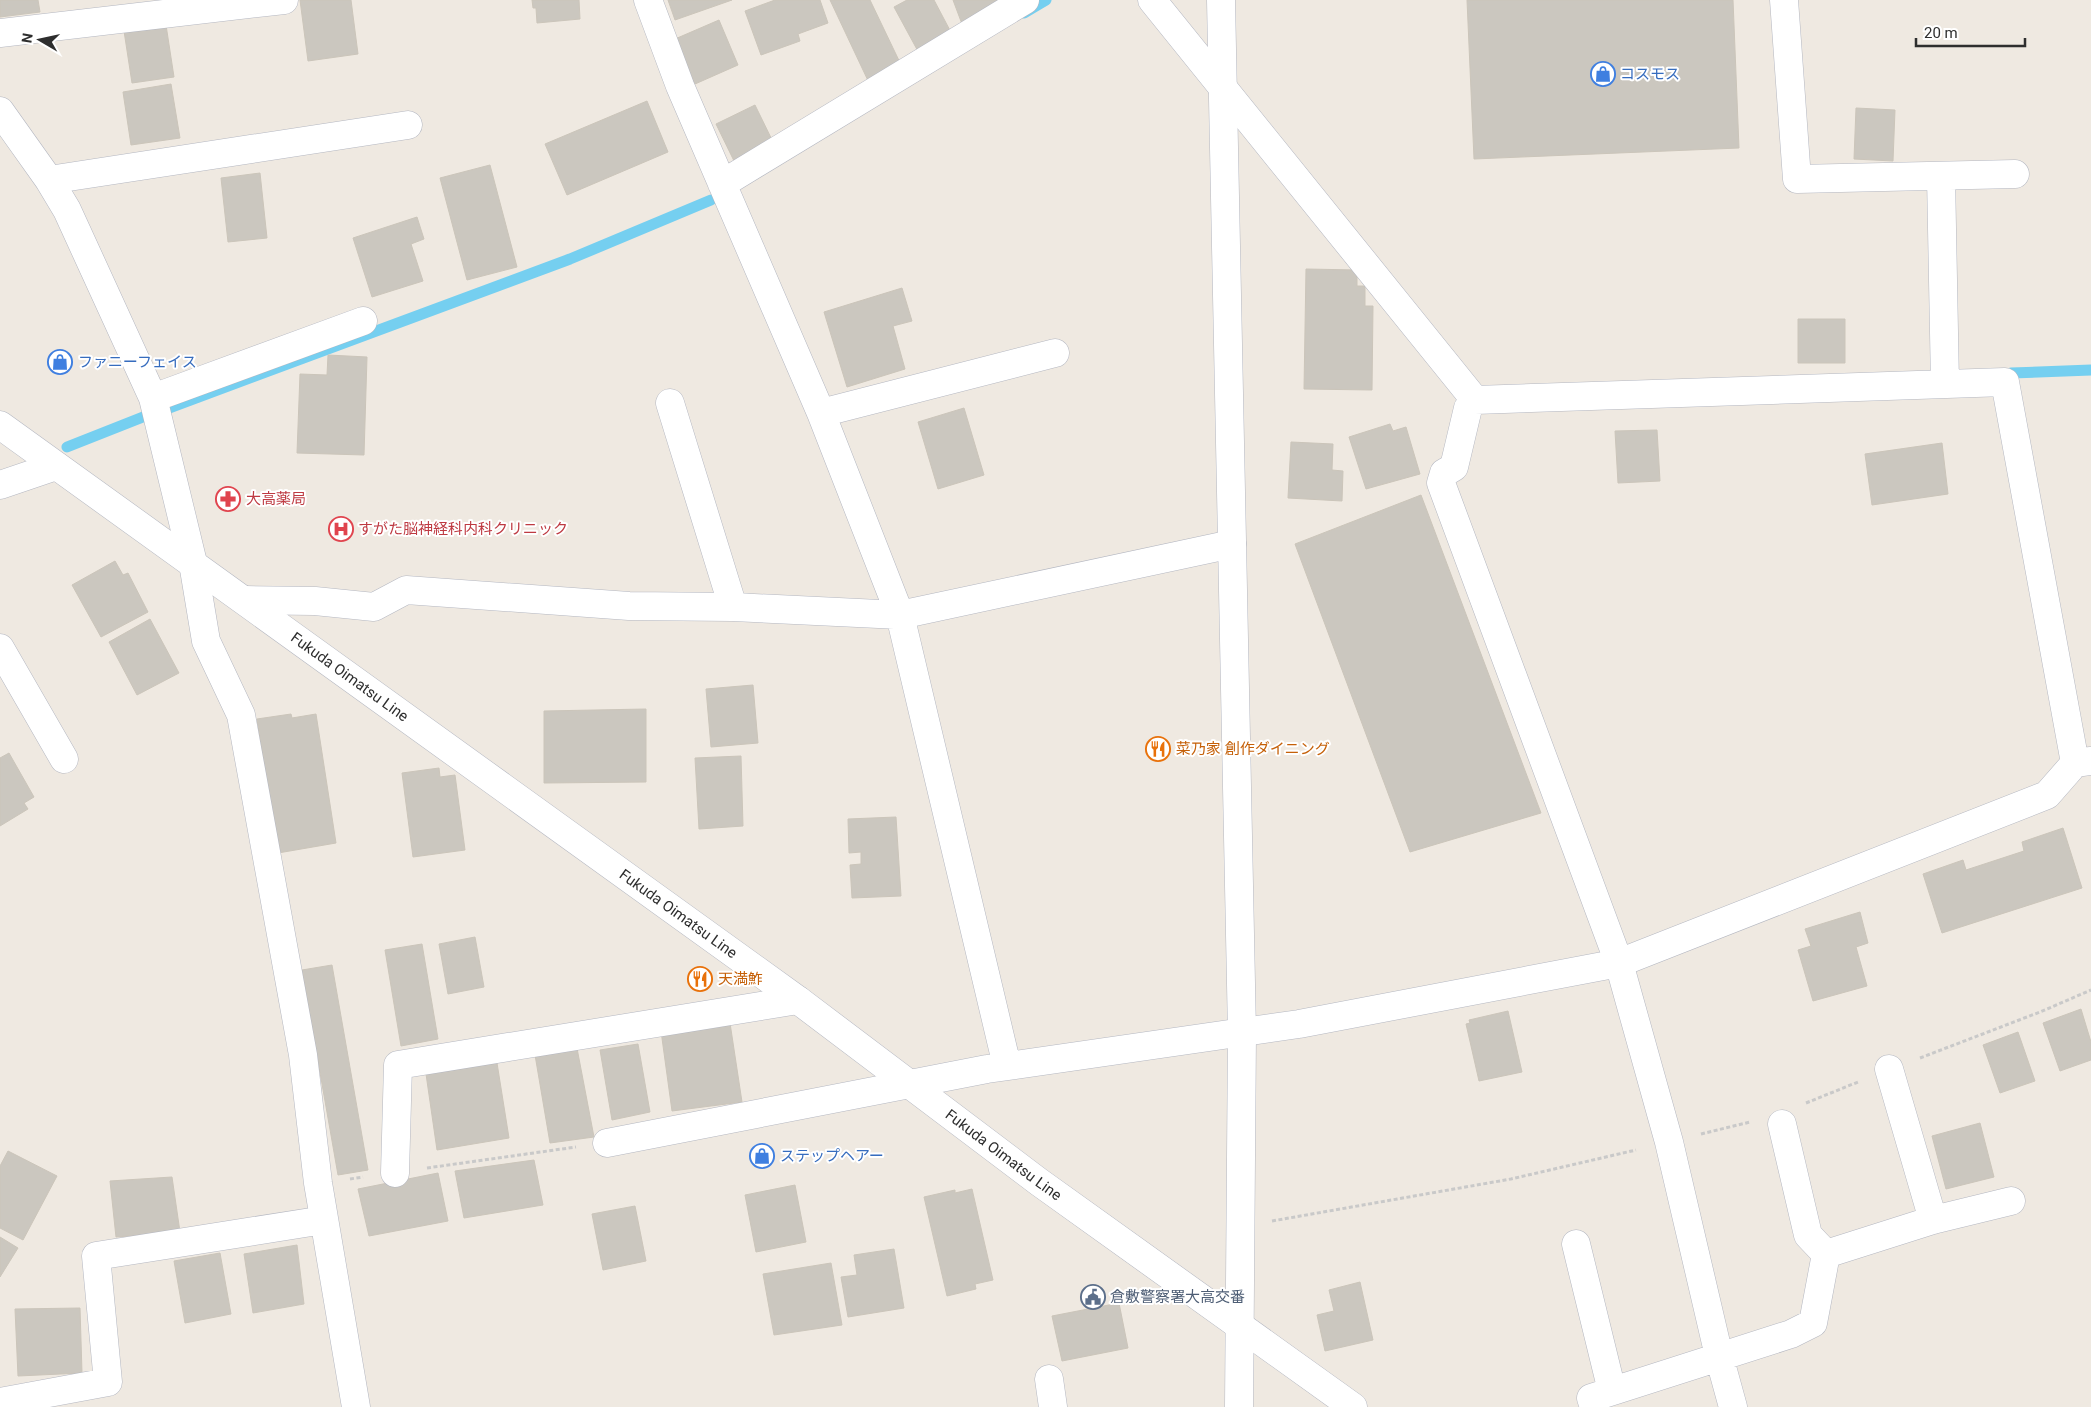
<svg xmlns="http://www.w3.org/2000/svg" width="2091" height="1407" font-family="Roboto,'Noto Sans JP',sans-serif">
  <style>
    .lines { fill: none; stroke-linecap: round; stroke-linejoin: round }
    .stream { stroke: #75cff0; stroke-width: 11 }
    .building { fill: #cbc7bf; stroke: #cbc5ba }
    .minor-casing { stroke: #b4b7c1; stroke-width: 29 }
    .tertiary-casing { stroke: #b4b7c1; stroke-width: 29 }
    .secondary-casing { stroke: #b4b7c1; stroke-width: 29 }
    .path { stroke: #c9c9c9; stroke-width: 3; stroke-dasharray: 4 2.5; stroke-linecap: butt }
    .minor { stroke: #fff; stroke-width: 28 }
    .tertiary { stroke: #fff; stroke-width: 28 }
    .secondary { stroke: #fff; stroke-width: 28 }
    .labels { text-anchor: middle; stroke-width: 4; stroke-linejoin: round; paint-order: stroke }
    .shop-label { font-size: 15px; fill: #366cbe; stroke: #fff; text-anchor: start }
    .health-label { font-size: 15px; fill: #be3a42; stroke: #fff; text-anchor: start }
    .street-label { font-size: 15px; fill: #2e2e2e; stroke: #fff }
    .food-label { font-size: 15px; fill: #c56008; stroke: #fff; text-anchor: start }
    .service-label { font-size: 15px; fill: #4e5e75; stroke: #fff; text-anchor: start }
  </style>
  <rect width="100%" height="100%" fill="#efe9e1"/>
  <g class="lines">
    <path class="stream" d="M1024,13L1046,0
      M2011,373L2091,370
      M169,408L570,259L711,200
      M67,447L143,417"/>
  </g>
  <path class="building" d="M0,0H38L40,12L0,17Z
    M300,0H351L358,54L308,61Z
    M532,0H579L580,19L537,23L536,8H533Z
    M668,0H732L675,20Z
    M775,0H820L828,23L798,34L800,41L761,55L745,11Z
    M830,0H870L904,71L871,87Z
    M907,0H934L954,38L920,55L894,7Z
    M953,0H998L1002,9L962,24Z
    M1467,0H1733L1739,148L1474,159Z
    M719,20L738,65L695,84L675,39Z
    M166,25L174,77L132,83L124,31Z
    M171,84L180,138L131,145L123,92Z
    M647,101L668,152L567,195L545,144Z
    M755,105L775,146L736,165L716,124Z
    M1856,108L1895,110L1893,161L1854,159Z
    M490,165L517,267L467,280L440,178Z
    M260,173L267,238L228,242L221,178Z
    M417,217L424,239L411,244L423,281L372,297L353,238Z
    M1306,269L1357,270V286H1365V306H1373L1372,390L1304,389Z
    M902,288L912,321L893,326L905,369L847,387L824,312Z
    M1798,319H1845V363H1798Z
    M328,355L367,357L364,455L297,453L300,374L327,375Z
    M964,408L984,475L938,489L918,422Z
    M1390,424L1393,431L1406,427L1420,474L1366,489L1349,437Z
    M1657,430L1660,481L1618,483L1615,431Z
    M1291,442L1333,444L1332,470L1343,471L1342,501L1288,498Z
    M1942,443L1948,494L1872,505L1865,454Z
    M1421,495L1541,813L1410,852L1295,544Z
    M115,561L123,575L128,573L148,612L101,637L72,585Z
    M150,619L179,673L137,695L109,642Z
    M753,685L758,743L711,747L706,689Z
    M646,709V782L544,783V711Z
    M291,714L292,718L316,714L336,843L278,853L257,719Z
    M9,753L34,797L24,803L28,809L0,826V758Z
    M741,756L743,826L699,829L695,758Z
    M439,768L440,777L455,775L465,850L413,857L402,773Z
    M896,817L901,896L852,898L850,865L861,864V852L849,853L848,819Z
    M2063,828L2082,888L1942,933L1923,874L1963,860L1966,870L2024,851L2022,842Z
    M1860,912L1868,943L1856,947L1867,986L1813,1001L1798,950L1811,946L1805,929Z
    M475,937L484,987L448,994L439,944Z
    M422,944L438,1039L401,1046L385,950Z
    M332,965L368,1170L338,1175L302,970Z
    M2081,1009L2091,1042V1060L2060,1071L2043,1023Z
    M1508,1011L1522,1072L1479,1081L1466,1024L1470,1023L1469,1020Z
    M730,1023L742,1102L672,1111L661,1031Z
    M2018,1032L2035,1081L2000,1093L1983,1045Z
    M576,1043L594,1137L550,1143L534,1049Z
    M638,1044L650,1112L612,1120L600,1050Z
    M497,1063L509,1138L437,1150L426,1074Z
    M1980,1123L1994,1177L1946,1189L1932,1136Z
    M8,1151L57,1176L23,1240L0,1228V1166Z
    M534,1160L543,1205L464,1218L455,1171Z
    M438,1173L448,1221L369,1236L358,1189Z
    M172,1177L180,1232L116,1237L110,1181Z
    M795,1185L806,1242L756,1252L745,1195Z
    M972,1189L993,1280L975,1284L976,1289L947,1296L924,1197L955,1190V1193Z
    M635,1206L646,1261L603,1270L592,1214Z
    M0,1237L18,1248L0,1277Z
    M297,1245L304,1304L253,1313L244,1254Z
    M894,1249L904,1308L848,1317L841,1277L857,1275L854,1255Z
    M220,1253L231,1314L185,1323L174,1261Z
    M831,1263L842,1325L774,1335L763,1274Z
    M1360,1282L1373,1340L1325,1351L1317,1315L1334,1311L1329,1290Z
    M1119,1303L1128,1348L1062,1361L1052,1316Z
    M80,1308L82,1373L18,1376L15,1309Z"/>
  <g class="lines">
    <defs>
      <path id="minor" d="M648,0L680,86L821,413L900,615L1007,1066
        M1152,0L1475,400L2005,382L2075,763
        M1784,0L1797,179L2015,174
        M0,33L284,0
        M0,111L49,180L67,210L153,398L193,563L206,641L241,715L303,1055L318,1183L356,1407
        M1941,176L1945,384
        M49,180L408,125
        M722,184L1025,0
        M153,398L363,321
        M1475,400L1468,408L1454,467L1444,473L1441,483L1619,963L1669,1142L1719,1356L1733,1407
        M670,403L733,607
        M821,413L1055,353
        M0,485L56,466
        M245,600L315,601L374,607L406,590L629,606L733,607L900,615L1232,544
        M0,648L64,759
        M1889,1069L1933,1220
        M1782,1124L1808,1235L1826,1254
        M607,1143L987,1069L1299,1024L1619,963L2047,795L2075,763L2091,761
        M395,1173L398,1065L798,1000
        M1576,1244L1612,1391
        M1049,1379L1053,1407
        M0,1402L108,1382L96,1256L324,1220
        M1594,1407L1591,1398L1791,1334L1813,1323L1826,1254L1933,1220L2011,1201"/>
      <path id="tertiary" d="M1221,0L1242,1033L1239,1407"/>
      <g id="secondary">
        <path id="s1" d="M0,425L798,1000L1039,1182L1353,1407"/>
      </g>
    </defs>
    <use href="#minor" class="minor-casing"/>
    <use href="#tertiary" class="tertiary-casing"/>
    <use href="#secondary" class="secondary-casing"/>
    <path class="path" d="M1920,1058L2040,1012L2091,990
      M1806,1103L1858,1082
      M1701,1134L1750,1122
      M427,1168L576,1147
      M350,1179L363,1177
      M1272,1221L1511,1179L1636,1150"/>
    <use href="#minor" class="minor"/>
    <use href="#tertiary" class="tertiary"/>
    <use href="#secondary" class="secondary"/>
  </g>
  <defs>
    <symbol id="shop-ring" viewBox="-11 -11 22 22"><circle r="9.5" fill="#fff" stroke="#3f7fe0" stroke-width="1.5"/><path d="M-5-2.5h2.3a2.7 3.5 0 0 1 5.4 0H5L5.5 6h-11ZM-1.5-2.5h3a1.5 2.3 0 0 0-3 0Z" fill="#3f7fe0"/></symbol>
    <symbol id="pharmacy-ring" viewBox="-11 -11 22 22"><circle r="9.5" fill="#fff" stroke="#e0444e" stroke-width="1.5"/><path d="M-2-6h4v4h4v4h-4v4h-4v-4h-4v-4h4Z" fill="#e0444e"/></symbol>
    <symbol id="hospital-ring" viewBox="-11 -11 22 22"><circle r="9.5" fill="#fff" stroke="#e0444e" stroke-width="1.5"/><path d="M-5-5h3v3.5h4V-5h3V5h-3V1.5h-4V5h-3Z" fill="#e0444e"/></symbol>
    <symbol id="restaurant-ring" viewBox="-11 -11 22 22"><circle r="9.5" fill="#fff" stroke="#e8710a" stroke-width="1.5"/><path d="M-5-6h1v4h1v-4h1v4h1v-4h1v5L-1.5 .5V6h-2V.5L-5-1ZM5-6V6H3V1.5H1.5Q1.5-4 5-6Z" fill="#e8710a"/></symbol>
    <symbol id="civic-ring" viewBox="-11 -11 22 22"><circle r="9.5" fill="#fff" stroke="#5c6f8a" stroke-width="1.5"/><path d="M-.6-6.5H3V-4.5H.6V-3L4-1V1h2V6H-6V1h2V-1L-.6-3ZM-1.2 2.5V6h2.4V2.5Z" fill="#5c6f8a"/></symbol>
  </defs>
  <g fill-rule="evenodd">
    <use href="#shop-ring" x="1589" y="60" width="28" height="28"/>
    <use href="#shop-ring" x="46" y="348" width="28" height="28"/>
    <use href="#pharmacy-ring" x="214" y="485" width="28" height="28"/>
    <use href="#hospital-ring" x="327" y="515" width="28" height="28"/>
    <use href="#restaurant-ring" x="1144" y="735" width="28" height="28"/>
    <use href="#restaurant-ring" x="686" y="965" width="28" height="28"/>
    <use href="#shop-ring" x="748" y="1142" width="28" height="28"/>
    <use href="#civic-ring" x="1079" y="1283" width="28" height="28"/>
  </g>
  <g class="labels">
    <g class="shop-label">
      <text x="1620" y="79">コスモス</text>
      <text x="78" y="367">ファニーフェイス</text>
      <text x="780" y="1161">ステップヘアー</text>
    </g>
    <g class="health-label">
      <text x="246" y="504">大高薬局</text>
      <text x="358" y="534">すがた脳神経科内科クリニック</text>
    </g>
    <g class="street-label">
      <text dy="5" stroke="none"><textPath href="#s1" startOffset="431">Fukuda Oimatsu Line</textPath></text>
      <text dy="5" stroke="none"><textPath href="#s1" startOffset="836">Fukuda Oimatsu Line</textPath></text>
      <text dy="5" stroke="none"><textPath href="#s1" startOffset="1241">Fukuda Oimatsu Line</textPath></text>
    </g>
    <g class="food-label">
      <text x="1176" y="754">菜乃家 創作ダイニング</text>
      <text x="718" y="984">天満鮓</text>
    </g>
    <g class="service-label">
      <text x="1110" y="1302">倉敷警察署大高交番</text>
    </g>
  </g>
  <g transform="translate(40 40) rotate(279)" stroke="#ffffff" stroke-width="4" paint-order="stroke">
  <path d="M0-4L9 19L0 12L-9 19Z" fill="#2e2e2e"/>
  <text y="-8" font-size="14" font-weight="bold" text-anchor="middle" fill="#2e2e2e">N</text>
  </g>
  <path d="M1916 38v8h109v-8" fill="none" stroke="#2e2e2e" stroke-width="2.5"/>
  <text x="1924" y="38" font-size="15" fill="#2e2e2e" stroke="#ffffff" stroke-width="4" paint-order="stroke">20 m</text>
</svg>
